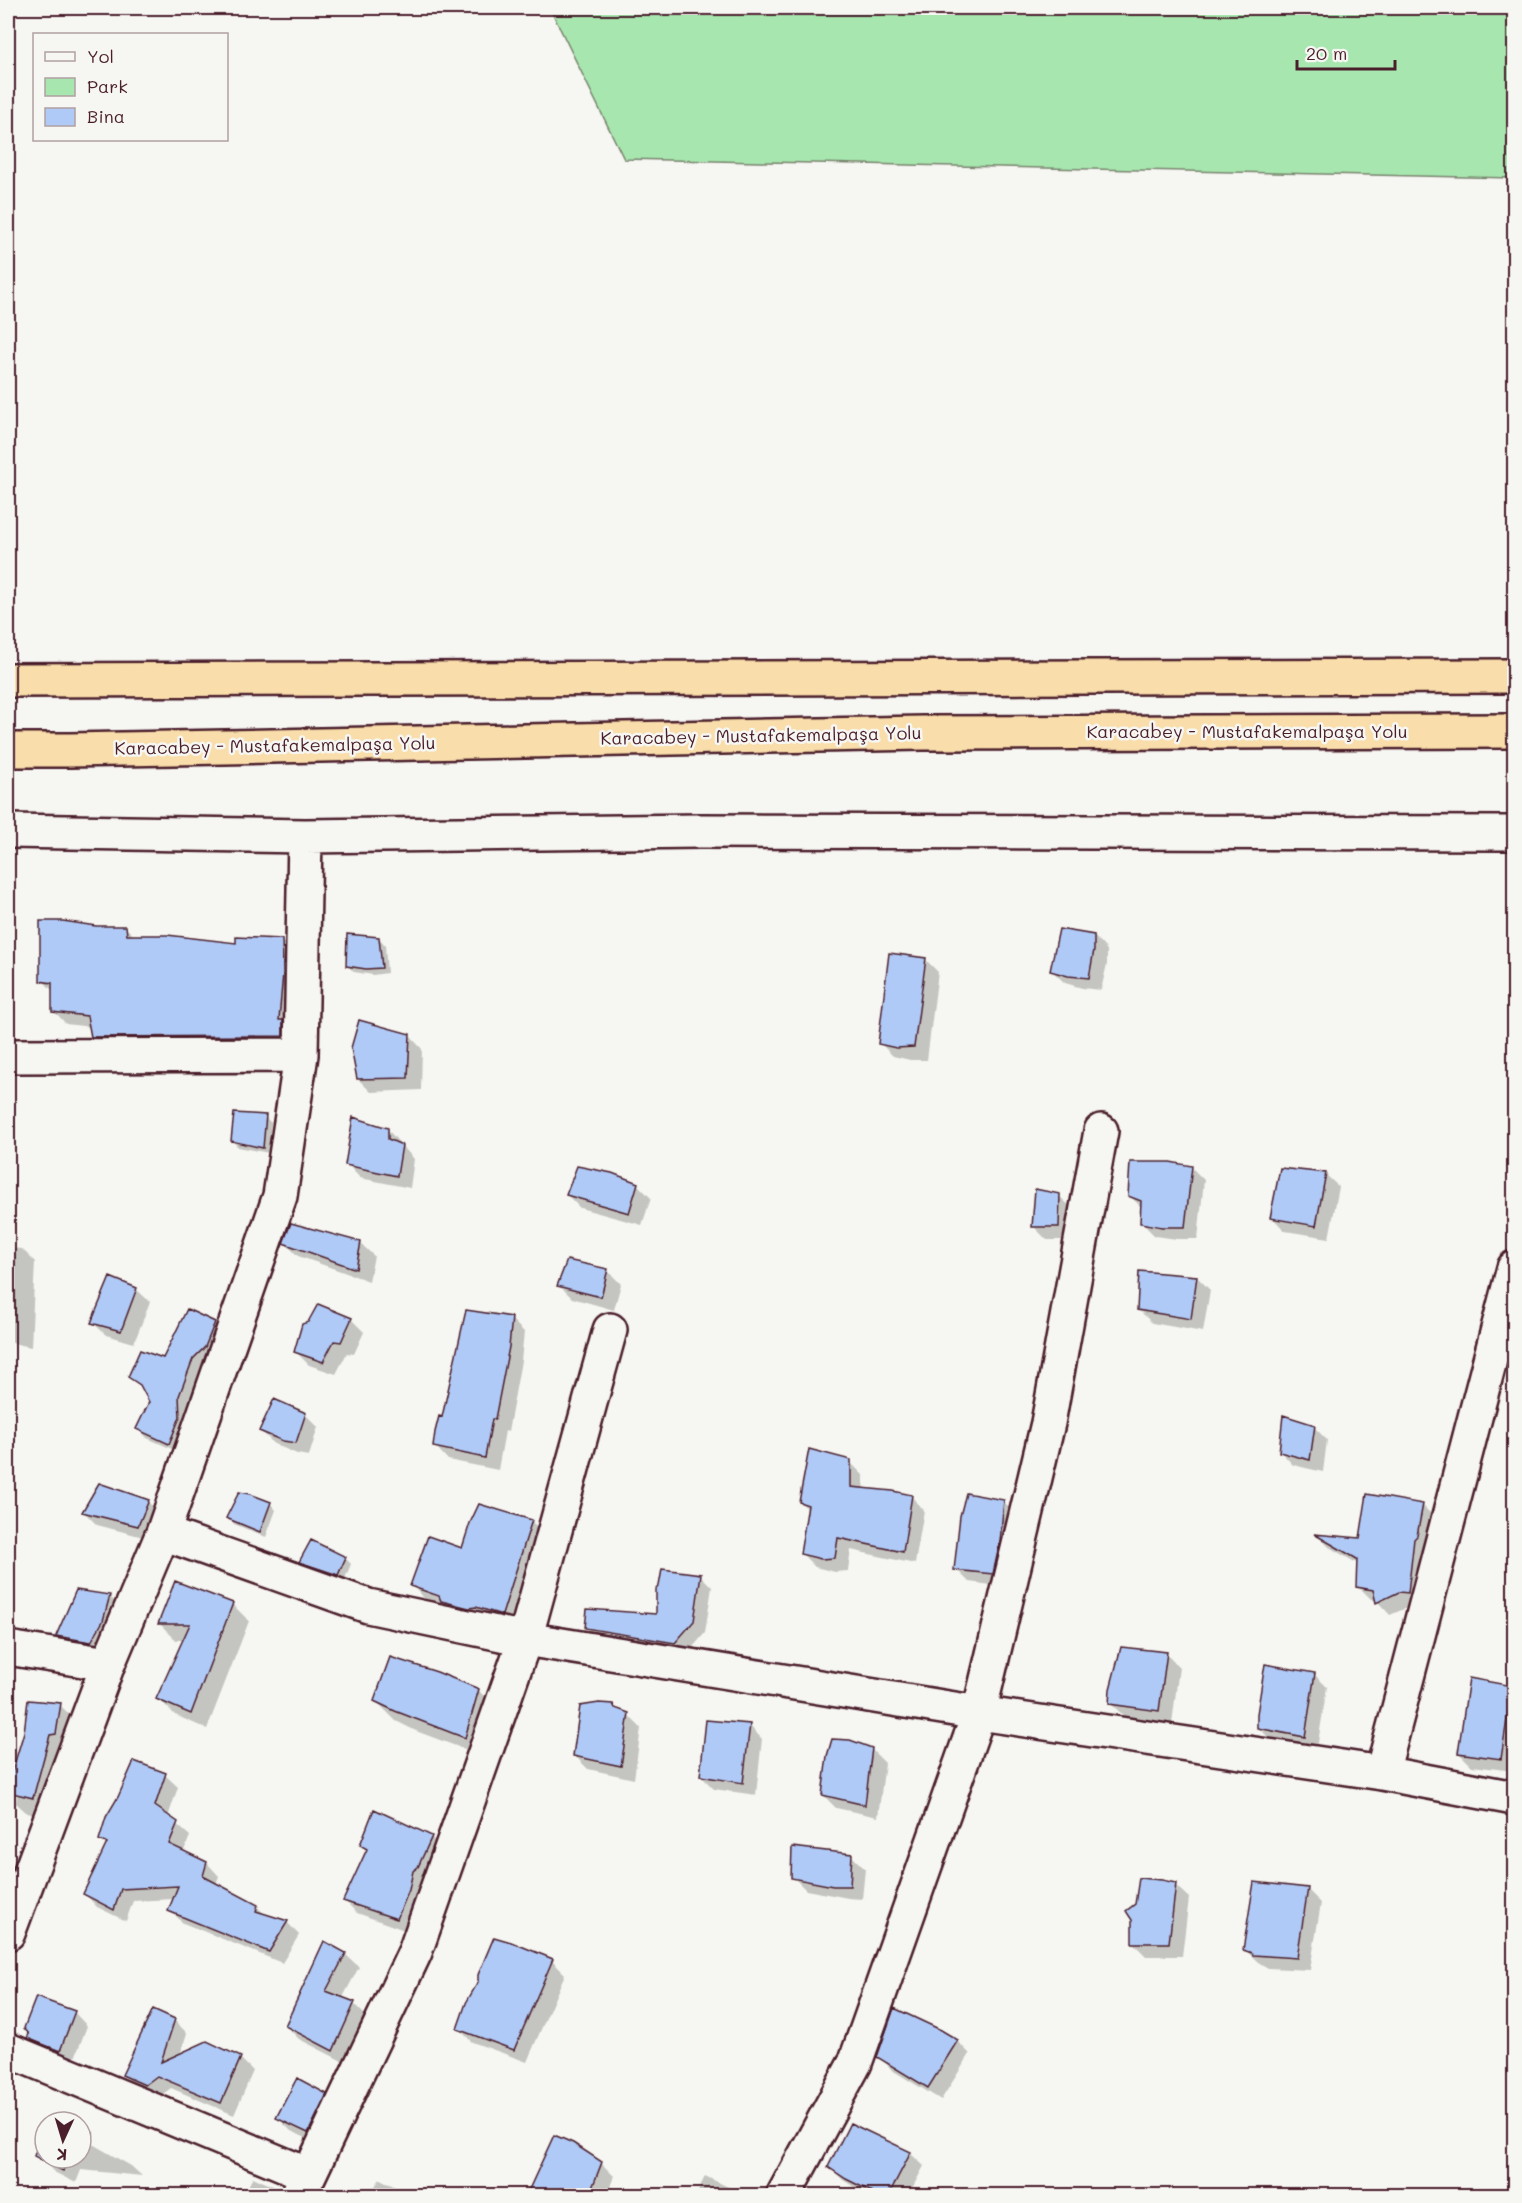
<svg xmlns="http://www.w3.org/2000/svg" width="1522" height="2203" font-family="Mali,sans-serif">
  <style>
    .green { fill: #a7e7af; stroke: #78836d; stroke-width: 1.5 }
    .shadow { fill: #0003 }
    .building { fill: #b0caf7; stroke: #4a1f2b; stroke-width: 1.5 }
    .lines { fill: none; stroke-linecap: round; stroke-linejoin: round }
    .minor-casing { stroke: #4a1f2b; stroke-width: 38 }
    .highway-casing { stroke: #4a1f2b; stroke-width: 38 }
    .minor { stroke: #f6f6f2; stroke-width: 33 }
    .highway { stroke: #f9deab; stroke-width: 33 }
    .labels { text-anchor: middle; stroke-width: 5; stroke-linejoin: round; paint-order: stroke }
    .street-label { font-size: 18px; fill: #4a1f2b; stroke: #f6f6f2 }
  </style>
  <rect width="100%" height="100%" fill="#f6f6f2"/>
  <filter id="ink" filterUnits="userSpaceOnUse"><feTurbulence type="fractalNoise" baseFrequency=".0167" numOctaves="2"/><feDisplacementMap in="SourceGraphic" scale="12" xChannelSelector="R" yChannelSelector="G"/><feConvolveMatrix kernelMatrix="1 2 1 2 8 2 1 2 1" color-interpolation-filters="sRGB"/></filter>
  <g filter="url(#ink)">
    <path class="green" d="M550,8H1514V178L624,159Z"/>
    <path class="shadow" d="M95,927L126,928L134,936L237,944L282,941L294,953L295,1048L105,1049L92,1036L91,1027L66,1024L54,1011V992L42,980Z
      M1094,936L1107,950V964L1101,990L1082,988L1065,983L1051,970Z
      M379,938L385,945L387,973L373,975L354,972L348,966Z
      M925,959L938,972L927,1060H910L893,1056L880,1043Z
      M409,1035L422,1049L421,1090L371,1092L358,1079Z
      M265,1117L271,1123L269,1153L238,1147L232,1140Z
      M387,1129L414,1159L410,1188L360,1178L347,1164Z
      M1191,1167L1204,1180L1198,1239H1177L1155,1236L1142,1223V1208L1130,1196Z
      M1325,1174L1339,1187L1329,1238L1285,1231L1272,1217Z
      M611,1175L638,1185L651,1198L642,1225L580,1208L567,1195Z
      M1059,1196L1073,1209L1071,1240H1047L1034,1227Z
      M285,1243H360L374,1256L369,1281L298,1256Z
      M8,1248L22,1249L35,1262L31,1347L8,1342Z
      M568,1262L608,1271L621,1284L614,1310L572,1298L559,1285Z
      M1197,1277L1210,1290L1203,1332L1152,1323L1139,1310Z
      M136,1289L150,1302L134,1343L106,1335L92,1322Z
      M188,1311L214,1324L224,1333L214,1357L202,1368L188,1405V1427L179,1452L147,1438L138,1428L150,1402L144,1390L130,1377L163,1360Z
      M351,1319L364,1332L354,1354L347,1353L336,1374L309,1365L296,1352Z
      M511,1319L524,1332L521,1361L508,1432L505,1431L498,1470L448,1460L435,1446L444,1418Z
      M305,1414L318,1427L309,1456L297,1454L274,1444L261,1431Z
      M1314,1427L1327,1440L1323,1472L1293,1465L1280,1451Z
      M850,1462L863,1475L864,1489L911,1496L924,1510L915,1564L851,1550L848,1571L835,1572L815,1567L802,1554L809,1510L800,1502Z
      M1003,1501L1016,1514L1006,1587L969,1582L956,1569Z
      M148,1502L161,1515L151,1539L97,1525L84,1512Z
      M270,1503L276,1510L266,1537L234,1524L228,1518Z
      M1422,1505L1435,1518L1413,1605L1390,1615L1377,1601L1371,1599L1358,1586V1564L1329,1547L1318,1536L1361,1540Z
      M531,1521L549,1539L520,1631L429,1603L412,1586L463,1550Z
      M345,1558L351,1564L344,1581L307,1567L301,1561Z
      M700,1575L712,1587L705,1633L687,1654L598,1639L587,1628L657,1616Z
      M176,1583L232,1604L249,1621L207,1729L175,1715L158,1698L184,1640H176L160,1624Z
      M77,1592L110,1597L123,1610L104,1654L70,1649L57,1636Z
      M1166,1654L1179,1667L1172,1724L1124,1716L1110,1703Z
      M1314,1674L1327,1687L1317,1749L1272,1741L1259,1728Z
      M1512,1688L1514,1690V1771L1472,1766L1459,1753Z
      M478,1690L498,1710L485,1757L416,1731L396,1721L376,1701Z
      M29,1702L60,1705L70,1715L66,1744L59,1745L41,1816L27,1813L16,1803Z
      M616,1710L628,1715L641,1728L634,1779L588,1769L575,1756Z
      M749,1725L762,1739L756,1795L714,1789L701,1776Z
      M872,1750L885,1763L878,1817L836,1808L823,1795Z
      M165,1775L178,1787L168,1817L190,1836L183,1853L207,1863L219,1876L216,1884L257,1907L267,1916L287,1922L299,1935L282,1963L183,1923L170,1910L174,1899L133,1901L126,1921L97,1907L85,1894L107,1846L100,1840Z
      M431,1837L444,1851L410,1932L357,1913L344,1900L367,1850L362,1845Z
      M852,1856L865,1869L862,1899L848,1898L806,1890L793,1877Z
      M1175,1885L1189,1898L1182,1956H1146L1133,1943Z
      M1308,1890L1321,1903L1310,1970L1268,1968L1258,1962L1244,1949Z
      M325,1943L345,1954L359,1967L342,1999L354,2004L367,2017L346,2063L299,2039L286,2026Z
      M552,1961L565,1974L527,2062L472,2042L459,2029Z
      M74,2012L87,2026L73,2063L42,2050L29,2037Z
      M174,2020L187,2033L180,2055L240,2058L253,2071L234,2115L171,2088L159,2097L137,2088L124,2075Z
      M941,2031L957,2041L970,2054L941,2100L892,2070L879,2056Z
      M326,2095L339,2108L321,2145L291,2131L278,2118Z
      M49,2118L61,2122H48Z
      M851,2125L910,2153L924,2166L908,2196H869L843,2180L830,2167Z
      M45,2129V2158H81V2134L89,2142L131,2166L142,2176L81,2170L76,2183L54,2172L41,2159Z
      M601,2163L614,2176L607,2196H528Z
      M705,2176L743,2194L745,2196H696Z
      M253,2177L279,2189L286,2196H243Z
      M380,2179L413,2196H368Z"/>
    <path class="building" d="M40,921H63L96,926H126L127,935H167L236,943V937L282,939L283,973L279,1020H283V1036L91,1037L87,1016L52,1012V983L40,981Z
      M1059,929L1094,935V950L1089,978L1068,976L1050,971Z
      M347,934L379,937L382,968L366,969L346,966Z
      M889,953L926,958L914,1047L896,1048L878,1044Z
      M359,1020L410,1034L408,1078L357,1079L351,1048Z
      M234,1113L266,1115L263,1148L231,1141Z
      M353,1117L388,1128V1139L402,1145L397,1176L345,1165Z
      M1130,1162H1170L1192,1166L1185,1227H1162L1140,1223L1141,1201L1128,1196Z
      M577,1166L612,1173L638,1183L629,1213L566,1195Z
      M1280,1168L1326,1173L1316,1226L1270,1218Z
      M1035,1189L1060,1194L1059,1227H1032Z
      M291,1223L361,1242L356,1269L283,1243Z
      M567,1260L608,1269L601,1297L557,1286Z
      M1139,1271L1197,1276L1191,1319L1137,1310Z
      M110,1277L137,1288L121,1331L91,1323Z
      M318,1304L352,1318L341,1342L334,1341L323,1362L294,1352L302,1324L308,1322Z
      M187,1309L215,1322L205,1347L193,1359L179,1396L180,1417L169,1444L136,1429L149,1402L140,1385L128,1377L140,1350L163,1358Z
      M466,1310L512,1317L509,1347L495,1419H492L485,1458L433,1447L435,1432L439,1416L442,1417Z
      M274,1399L306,1413L296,1443L283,1441L259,1431Z
      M1283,1415L1315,1425L1310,1460L1279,1452Z
      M809,1449L851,1460V1487L893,1491L912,1495L903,1552L838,1538L835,1558L821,1559L800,1554L808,1505L799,1502Z
      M99,1483L149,1500L138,1526L82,1512Z
      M239,1492L250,1494L271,1502L260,1532L226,1518Z
      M966,1493L1004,1500L1000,1542L993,1574L954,1570L960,1516Z
      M1367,1494L1423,1504L1417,1536L1414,1539L1408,1593L1399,1592L1376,1603L1373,1590L1356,1587L1357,1559L1314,1534L1360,1538Z
      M479,1504L532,1520L502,1615L476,1607L469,1608L441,1601L439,1596L410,1586L428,1536L462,1548L470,1523Z
      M311,1540L346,1557L338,1575L299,1562Z
      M662,1569L701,1574L694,1621L675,1643L585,1628L587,1609L656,1614V1589L659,1586Z
      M175,1581L233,1603L191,1714L156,1699L190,1624H158Z
      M76,1590L110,1595L103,1621L91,1642L56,1636Z
      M1121,1647L1167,1652L1159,1711L1109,1704L1110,1689Z
      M390,1657L437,1672L479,1689L465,1738L395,1711L374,1701Z
      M1265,1664L1315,1673L1305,1737L1257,1728V1714Z
      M1469,1678L1512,1686L1501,1759L1458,1753Z
      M28,1700L61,1703L56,1734L50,1735L33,1798L8,1792V1785L24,1732Z
      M599,1703L613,1704L615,1708L629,1713L621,1766L573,1756L580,1706Z
      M706,1720L750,1724L743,1783L700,1776Z
      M832,1739L850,1740L872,1748L865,1805L822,1795L827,1756Z
      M134,1761L166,1773L155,1806L178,1822L169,1844L207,1862L203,1876L258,1905L256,1911L288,1921L269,1952L168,1911L178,1886L121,1889L114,1910L83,1894L107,1843L99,1840L106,1817L118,1797Z
      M374,1809L432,1836L418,1867L413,1871L409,1890L397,1919L343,1901L367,1849L360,1845Z
      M792,1847L852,1854L850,1886H833L791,1878Z
      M1139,1878L1162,1880L1176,1883L1169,1943H1132V1920L1126,1911L1135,1904Z
      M1254,1882L1308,1888L1297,1958L1253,1955L1252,1953L1243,1950Z
      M494,1937L511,1942L553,1959L514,2050L457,2029L466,2003L478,1982V1975Z
      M324,1941L346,1953L326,1991L355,2002L333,2051L285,2026Z
      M36,1997L75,2011L60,2051L27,2038L29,2034L24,2028Z
      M894,2008L941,2030L958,2040L928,2088L877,2057Z
      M153,2009L175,2019L161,2062L207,2041L241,2057L221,2103L157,2076L145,2085L122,2075Z
      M297,2078L327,2094L308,2133L276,2118Z
      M850,2123L911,2152L888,2196H880L846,2179L828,2167Z
      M45,2125V2158H68L63,2171L34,2156Z
      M81,2128L93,2133L83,2159L73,2158H81Z
      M554,2135L573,2143L602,2162L589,2196H526Z"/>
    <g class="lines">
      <defs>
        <path id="minor" d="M8,831L305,836L700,831L1514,833
          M8,1056L301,1055
          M163,1533L368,1606L525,1639L979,1713L1382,1773L1514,1798
          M8,1648L108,1664
          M1382,1773L1514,1268
          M8,1933L108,1664L163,1533L280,1196L301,1055L305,836
          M8,2050L309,2175
          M297,2196L309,2175L415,1952L525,1639L610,1330
          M783,2196L855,2063L979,1713L1048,1423L1101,1131"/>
        <path id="highway" d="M8,680L1514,676
          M8,750H70L923,733L1514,731"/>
      </defs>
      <use href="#minor" class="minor-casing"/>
      <use href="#highway" class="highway-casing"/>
      <use href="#minor" class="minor"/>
      <use href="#highway" class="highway"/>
    </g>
  </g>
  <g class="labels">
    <g class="street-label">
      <text x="1247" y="738">Karacabey - Mustafakemalpaşa Yolu</text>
      <text transform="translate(761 736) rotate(-1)" y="6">Karacabey - Mustafakemalpaşa Yolu</text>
      <text transform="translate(275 746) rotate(-1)" y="6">Karacabey - Mustafakemalpaşa Yolu</text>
    </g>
  </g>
  <rect width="1522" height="2203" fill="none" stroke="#f6f6f2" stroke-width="30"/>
  <rect x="15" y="15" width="1492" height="2173" fill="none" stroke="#4a1f2b" stroke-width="2" filter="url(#ink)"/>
  <rect x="33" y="33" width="195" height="108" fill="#f6f6f2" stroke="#b1a0a2" stroke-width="1.5"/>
  <rect x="45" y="52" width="30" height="9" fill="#f6f6f2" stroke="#b1a0a2" stroke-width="1.5"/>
  <text x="87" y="63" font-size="18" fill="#4a1f2b">Yol</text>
  <rect x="45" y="78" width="30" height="18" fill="#a7e7af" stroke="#b1a0a2" stroke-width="1.5"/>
  <text x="87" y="93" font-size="18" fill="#4a1f2b">Park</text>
  <rect x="45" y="108" width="30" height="18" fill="#b0caf7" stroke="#b1a0a2" stroke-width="1.5"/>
  <text x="87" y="123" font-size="18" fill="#4a1f2b">Bina</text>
  <g transform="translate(63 2140) rotate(184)"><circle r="28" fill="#f6f6f2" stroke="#b1a0a2" stroke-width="1.5"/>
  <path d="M0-4.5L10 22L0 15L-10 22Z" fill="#4a1f2b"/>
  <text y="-9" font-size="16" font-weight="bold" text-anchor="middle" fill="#4a1f2b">K</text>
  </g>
  <path d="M1297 60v9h98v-9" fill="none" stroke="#4a1f2b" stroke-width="3"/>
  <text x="1306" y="60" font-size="18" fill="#4a1f2b" stroke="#f6f6f2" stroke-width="4.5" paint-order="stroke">20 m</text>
</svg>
